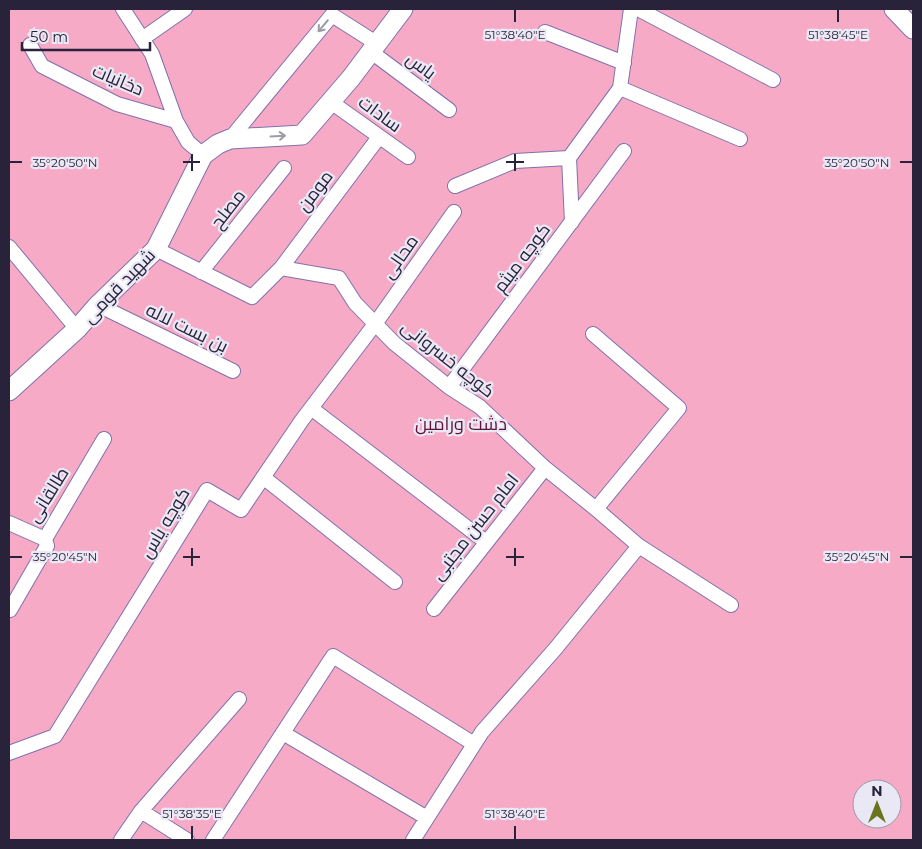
<svg xmlns="http://www.w3.org/2000/svg" width="922" height="849" font-family="Montserrat,Cairo,sans-serif">
  <style>
    .green { fill: #f7aac6; fill-rule: evenodd }
    .lines { fill: none; stroke-linecap: round; stroke-linejoin: round }
    .street-casing { stroke: #8071ac; stroke-width: 16 }
    .secondary-casing { stroke: #8071ac; stroke-width: 21 }
    .street { stroke: #fff; stroke-width: 14 }
    .secondary { stroke: #fff; stroke-width: 19 }
    .oneway { stroke: #9e9ca6 }
    .ticks { fill: none; stroke: #28223a; stroke-width: 2 }
    .labels { text-anchor: middle; stroke-width: 4.5; stroke-linejoin: round; paint-order: stroke }
    .street-label { font-size: 18px; fill: #28223a; stroke: #eae8f5 }
    .park-label { font-size: 18px; fill: #611239; stroke: #eae8f5 }
    .ticks-label { font-size: 12px; text-anchor: middle; fill: #28223a; stroke: #eae8f5; stroke-width: 4.5; stroke-linejoin: round; paint-order: stroke }
  </style>
  <rect width="100%" height="100%" fill="#eae8f5"/>
  <path class="green" d="M9,9H913V840H9ZM862,789H892V819H862Z"/>
  <g class="lines">
    <defs>
      <path id="street" d="M123,9L152,54L176,121L188,142L203,155
        M638,9L773,80
        M545,32L624,63
        M142,39L185,9
        M30,45L42,66L117,104L176,121
        M370,51L449,110
        M620,88L740,139
        M331,102L408,157
        M230,139L332,15L376,43
        M569,158L620,88L631,9
        M455,186L515,161L569,158L572,222
        M9,247L77,329
        M156,249L252,297L281,268L339,278L355,303L394,343L449,387L480,407L545,468L596,509L639,546L731,605
        M281,268L379,137
        M201,272L284,168
        M98,305L233,371
        M593,334L679,408L596,509
        M449,387L624,151
        M311,408L486,542
        M263,477L395,582
        M9,523L45,539L104,439
        M434,609L545,468
        M10,610L47,546L45,539
        M283,733L427,818
        M9,753L55,736L207,490L241,510L302,420L375,324L454,212
        M141,811L187,840
        M121,840L141,811L239,699
        M213,840L333,656L474,744
        M413,840L482,732L556,648L639,546"/>
      <path id="secondary" d="M894,9L913,29
        M9,391L77,329L98,305L156,249L203,155L218,144L230,139L302,135L351,78L403,9"/>
    </defs>
    <use href="#street" class="street-casing"/>
    <use href="#secondary" class="secondary-casing"/>
    <use href="#street" class="street"/>
    <use href="#secondary" class="secondary"/>
  </g>
  <defs><path id="oneway-shaft" d="M-6 0H5M1.5-3L5.5 0L1.5 3" fill="none" stroke-width="1.6" stroke-linecap="round" stroke-linejoin="round" transform="scale(1.25)"/></defs>
  <g class="oneway">
    <use href="#oneway-shaft" transform="translate(323 26) rotate(130)"/>
    <use href="#oneway-shaft" transform="translate(278 136) rotate(-3)"/>
  </g>
  <path class="ticks" d="M515,10V22M838,10V22M192,154V171M515,154V171M10,162H22M183,162H200M506,162H524M900,162H912M192,548V566M515,548V566M10,557H22M183,557H200M506,557H524M900,557H912M192,826V839M515,826V839"/>
  <g class="labels">
    <g class="street-label">
      <text transform="translate(421 66) rotate(37)" y="6">یاس</text>
      <text transform="translate(118 80) rotate(23)" y="6">دخانیات</text>
      <text transform="translate(380 114) rotate(36)" y="6">سادات</text>
      <text transform="translate(315 191) rotate(-53)" y="6">مومن</text>
      <text transform="translate(228 209) rotate(-52)" y="6">مصلح</text>
      <text transform="translate(400 257) rotate(-55)" y="6">محالی</text>
      <text transform="translate(522 258) rotate(-53)" y="6">کوچه میثم</text>
      <text transform="translate(119 286) rotate(-46)" y="6">شهید قومی</text>
      <text transform="translate(187 328) rotate(26)" y="6">بن بست لاله</text>
      <text transform="translate(448 359) rotate(38)" y="6">کوچه خسروانی</text>
      <text transform="translate(48 495) rotate(-58)" y="6">طالقانی</text>
      <text transform="translate(165 523) rotate(-59)" y="6">کوچه یاس</text>
      <text transform="translate(475 527) rotate(-52)" y="6">امام حسن مجتبی</text>
    </g>
    <g class="park-label">
      <text x="461" y="430">دشت ورامین</text>
    </g>
  </g>
  <g class="ticks-label">
    <text x="515" y="39">51°38'40"E</text>
    <text x="838" y="39">51°38'45"E</text>
    <text x="65" y="167">35°20'50"N</text>
    <text x="857" y="167">35°20'50"N</text>
    <text x="65" y="561">35°20'45"N</text>
    <text x="857" y="561">35°20'45"N</text>
    <text x="192" y="818">51°38'35"E</text>
    <text x="515" y="818">51°38'40"E</text>
  </g>
  <rect width="922" height="849" fill="none" stroke="#28223a" stroke-width="20"/>
  <g transform="translate(877 804)"><circle r="24" fill="#eae8f5" stroke="#9c99aa"/>
  <path d="M0-4L9 19L0 12L-9 19Z" fill="#6a731d"/>
  <text y="-8" font-size="14" font-weight="bold" text-anchor="middle" fill="#28223a">N</text>
  </g>
  <path d="M22 42v8h128v-8" fill="none" stroke="#28223a" stroke-width="2.5"/>
  <text x="30" y="42" font-size="15" fill="#28223a" stroke="#eae8f5" stroke-width="4" paint-order="stroke">50 m</text>
</svg>
